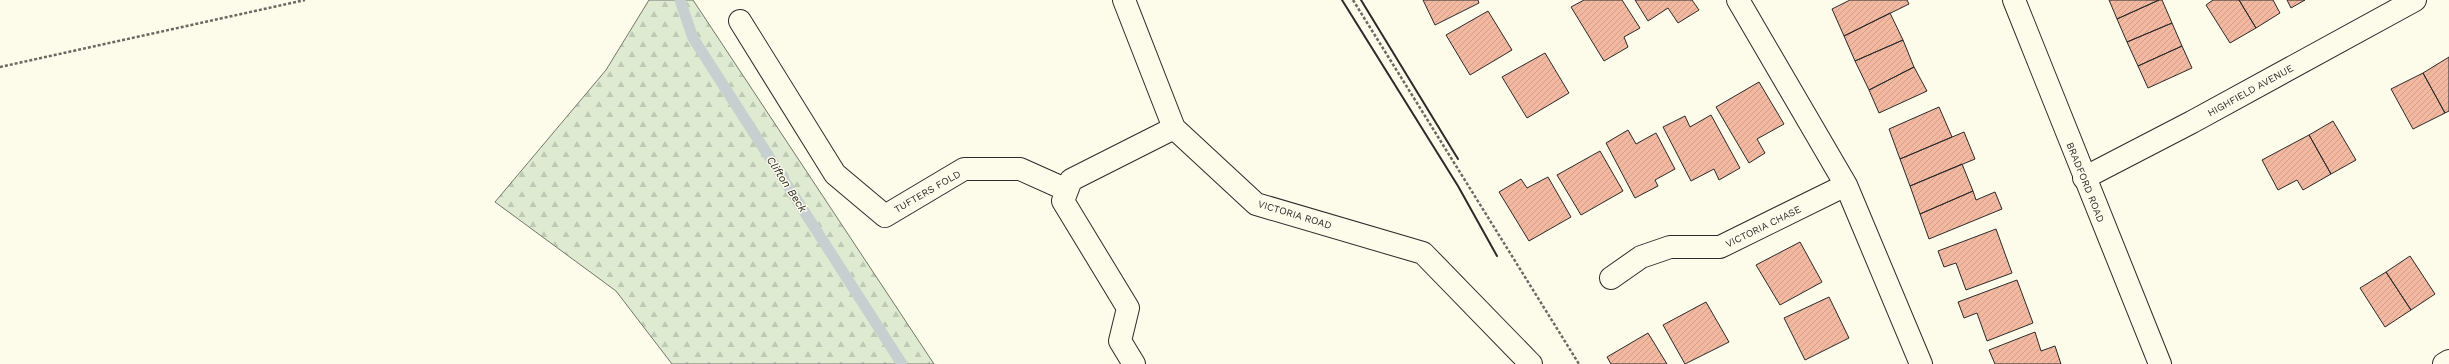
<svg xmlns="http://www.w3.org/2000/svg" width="2449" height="364" font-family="'Work Sans',sans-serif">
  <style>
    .forest { fill: url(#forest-firs); stroke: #74746e }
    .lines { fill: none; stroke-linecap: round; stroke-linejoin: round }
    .stream { stroke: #c7d0d0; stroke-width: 11 }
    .building { fill: url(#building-hatch); stroke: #2b2b2b }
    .street-casing { stroke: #2b2b2b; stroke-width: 24 }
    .primary-casing { stroke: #2b2b2b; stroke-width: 24 }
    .path { stroke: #6a6964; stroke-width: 2.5; stroke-dasharray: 3 2; stroke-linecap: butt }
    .street { stroke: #fdfbea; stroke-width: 22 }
    .primary { stroke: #fdfbea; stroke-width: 22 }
    .wall { stroke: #2b2b2b; stroke-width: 2 }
    .labels { text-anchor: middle; stroke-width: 3; stroke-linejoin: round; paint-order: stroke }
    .street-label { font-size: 10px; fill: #2b2b2b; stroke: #fdfbea }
    .water-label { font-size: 11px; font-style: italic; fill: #2b2b2b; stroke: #fdfbea }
  </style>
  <defs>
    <pattern id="forest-firs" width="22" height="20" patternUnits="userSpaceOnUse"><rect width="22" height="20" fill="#deebd1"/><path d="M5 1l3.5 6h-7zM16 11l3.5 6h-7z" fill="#bfcab4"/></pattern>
    <pattern id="building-hatch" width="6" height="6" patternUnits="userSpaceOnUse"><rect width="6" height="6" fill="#f2b8a0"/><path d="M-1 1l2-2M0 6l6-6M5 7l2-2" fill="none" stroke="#d09e8a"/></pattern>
  </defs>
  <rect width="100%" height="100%" fill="#fdfbea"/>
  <path class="forest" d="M649,0H693L934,364H672L616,291L495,202L606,70Z"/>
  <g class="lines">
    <path class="stream" d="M680,0L693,38L902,364"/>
  </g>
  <path class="building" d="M1423,0H1478L1479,3L1435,25Z
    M1584,0H1622L1640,28L1624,37L1628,47L1604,61L1571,7Z
    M1635,0H1692L1699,10L1678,23L1668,8L1648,21Z
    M1850,0H1907L1909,4L1844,36L1832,9Z
    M2109,0H2159L2117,19Z
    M2159,0H2162L2172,23L2127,42L2117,19Z
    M2213,0H2239L2256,28L2230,43L2206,5Z
    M2239,0H2273L2280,13L2256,28Z
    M2287,0H2305L2291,8Z
    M1488,11L1512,50L1470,75L1446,35Z
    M1890,13L1903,40L1855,61L1844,36Z
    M2172,23L2182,46L2138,66L2127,42Z
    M1903,40L1914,67L1869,90L1855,61Z
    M2182,46L2192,68L2148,88L2138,66Z
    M1545,53L1569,93L1527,118L1502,77Z
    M2449,57V111L2445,113L2423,73Z
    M1914,67L1927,91L1879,113L1869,90Z
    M2423,73L2445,113L2413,129L2391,89Z
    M1759,82L1784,124L1757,139L1765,153L1749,163L1716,107Z
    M1939,107L1952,137L1900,159L1889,129Z
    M1711,115L1740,168L1719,180L1714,169L1691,181L1663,127L1685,116L1690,127Z
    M2333,121L2356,160L2331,174L2309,135Z
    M1628,130L1636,144L1656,133L1675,169L1655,180L1658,186L1635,198L1606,143Z
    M1964,132L1975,159L1910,186L1900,159Z
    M2309,135L2331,174L2303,190L2297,180L2278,190L2262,160Z
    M1600,151L1623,191L1581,215L1557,175Z
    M1962,164L1973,191L1920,214L1910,186Z
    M1548,177L1571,217L1529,241L1499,192L1521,179L1527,188Z
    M1973,191L1976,200L1995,192L2002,209L1929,239L1920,214Z
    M1996,229L2012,273L1966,290L1956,263L1944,267L1938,251Z
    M1800,242L1822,282L1780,305L1756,265Z
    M2410,256L2435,294L2411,310L2386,272Z
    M2386,272L2411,310L2385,327L2360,288Z
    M2017,280L2033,323L1987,341L1977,313L1964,318L1958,302Z
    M1829,297L1849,338L1805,360L1784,318Z
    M1706,302L1729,342L1685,364L1663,325Z
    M2035,332L2041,351L2055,346L2061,364H1995L1989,350Z
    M1648,333L1667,364H1611L1607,357Z"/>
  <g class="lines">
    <defs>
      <path id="street" d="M1124,0L1174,128L1256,204L1423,253L1531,364
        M1738,0L1846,185L1921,364
        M740,21L835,174L885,216L964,169H1020L1067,190
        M2084,178L2192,122L2415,0
        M1611,278L1641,257L1670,247H1720L1846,185
        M1134,364L1120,341L1128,308L1063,201L1071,180L1174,128
        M2444,364L2449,361"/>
      <path id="primary" d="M2014,0L2160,364"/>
    </defs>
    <use href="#street" class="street-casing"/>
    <use href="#primary" class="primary-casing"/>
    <path class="path" d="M1353,0L1579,364
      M0,67L305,0"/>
    <use href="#street" class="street"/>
    <use href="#primary" class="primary"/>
    <path class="wall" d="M1342,0L1458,186L1497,256
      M1361,0L1458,159"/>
  </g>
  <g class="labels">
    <g class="street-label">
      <text transform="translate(2250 90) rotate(-29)" y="4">HIGHFIELD AVENUE</text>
      <text transform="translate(2086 182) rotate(68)" y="4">BRADFORD ROAD</text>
      <text transform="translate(927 191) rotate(-30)" y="4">TUFTERS FOLD</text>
      <text transform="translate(1295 214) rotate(17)" y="4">VICTORIA ROAD</text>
      <text transform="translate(1763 226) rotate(-26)" y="4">VICTORIA CHASE</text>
    </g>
    <g class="water-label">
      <text transform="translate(787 184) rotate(57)" y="4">Clifton Beck</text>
    </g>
  </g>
</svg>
